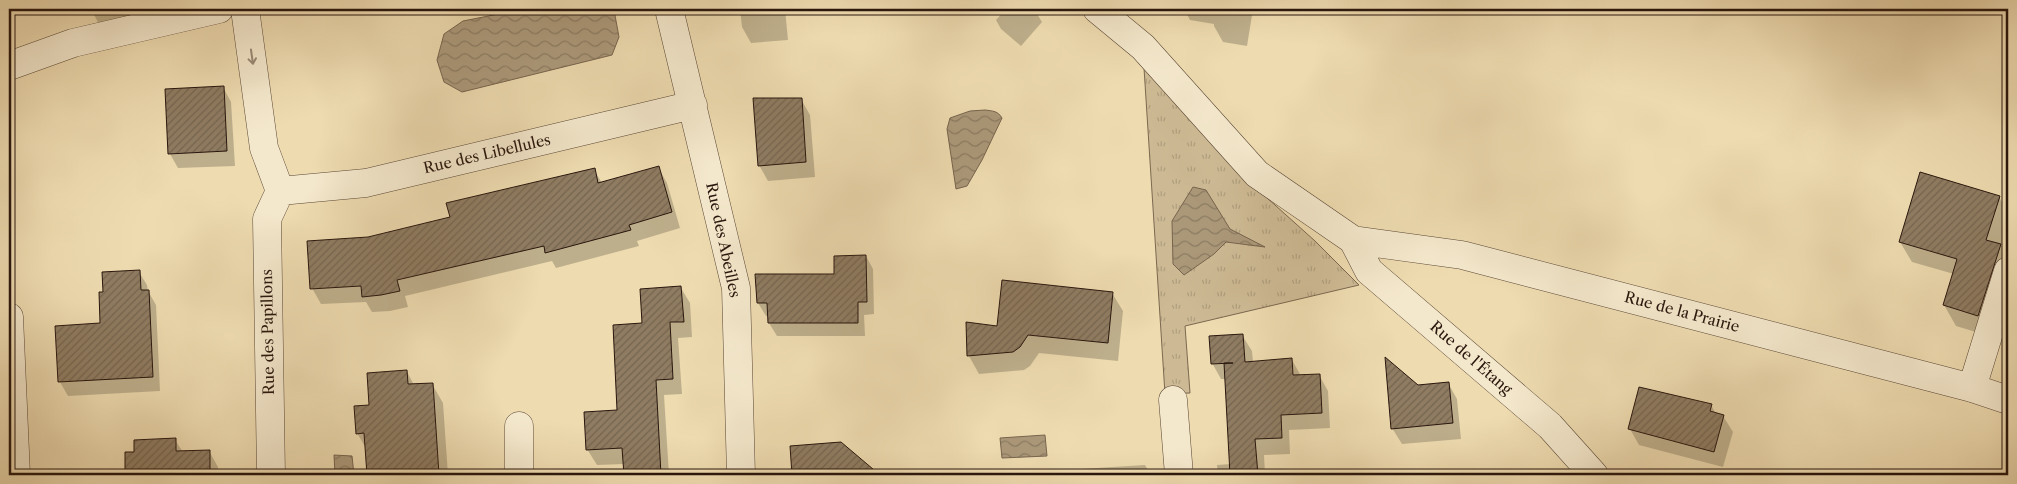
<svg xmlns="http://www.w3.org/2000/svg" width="2017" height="484" font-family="'Libre Caslon Text',serif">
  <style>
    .grass { fill: url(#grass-tufts); stroke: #7b6850 }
    .water { fill: url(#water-waves); stroke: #77644e }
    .shadow { fill: #0003 }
    .building { fill: url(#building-hatch); stroke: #29160d }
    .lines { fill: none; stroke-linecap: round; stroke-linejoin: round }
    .minor-casing { stroke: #5a4736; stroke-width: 29 }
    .minor { stroke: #f4e8cc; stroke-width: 28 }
    .oneway { stroke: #998a76 }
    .labels { text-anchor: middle; stroke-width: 4; stroke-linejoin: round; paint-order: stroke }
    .street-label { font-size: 15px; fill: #29160d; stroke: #f4e8cc }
  </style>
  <defs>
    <pattern id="grass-tufts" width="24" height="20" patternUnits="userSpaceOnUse" patternTransform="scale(1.25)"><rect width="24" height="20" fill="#cdba94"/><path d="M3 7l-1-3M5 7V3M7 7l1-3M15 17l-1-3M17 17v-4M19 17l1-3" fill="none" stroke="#b09f7e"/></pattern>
    <pattern id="water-waves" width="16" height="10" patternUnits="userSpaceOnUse" patternTransform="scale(1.25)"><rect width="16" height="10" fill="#ab9879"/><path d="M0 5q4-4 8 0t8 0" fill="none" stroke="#8b7b62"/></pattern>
    <pattern id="building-hatch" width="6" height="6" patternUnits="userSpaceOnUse" patternTransform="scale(1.25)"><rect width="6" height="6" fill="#8f7c62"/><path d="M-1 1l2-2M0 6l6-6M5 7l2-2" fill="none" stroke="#75654f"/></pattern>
  </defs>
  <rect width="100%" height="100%" fill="#eedbb0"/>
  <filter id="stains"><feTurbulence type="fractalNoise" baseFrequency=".004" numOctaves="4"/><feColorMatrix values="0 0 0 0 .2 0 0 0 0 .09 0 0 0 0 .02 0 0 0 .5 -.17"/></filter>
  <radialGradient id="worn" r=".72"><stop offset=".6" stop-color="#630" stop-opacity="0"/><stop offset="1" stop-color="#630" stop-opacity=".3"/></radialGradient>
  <path class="grass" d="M1144,68L1236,170L1315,241L1359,285L1185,326L1190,393L1165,394Z"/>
  <path class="water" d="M524,9H612L614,10L619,37L612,55L462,92L444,82L437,60L444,34L463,21Z
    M985,110C993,111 998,111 1002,118L982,160L967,186L956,189L947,129L950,118L970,111Z
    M1193,187L1206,190L1230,229L1265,247L1226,242L1214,254L1184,275L1173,264L1172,221Z
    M1045,435L1047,456L1002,458L1000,438Z
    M334,455L352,456L354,475H335Z"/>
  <path class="shadow" d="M91,9H207L101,28Z
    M740,9H785L788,40L751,43L742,27Z
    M1006,9H1031L1037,14L1042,22L1021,46L1001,29L996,20Z
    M1184,9H1253L1247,46L1223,42L1214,26V24L1190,20Z
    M223,87L231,102L235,166L178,168L170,154Z
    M801,99L810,115L815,177L768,181L759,165Z
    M658,167L667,183L680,228L637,241L639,246L556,268L552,261L405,296L408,307L390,311L372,312L366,302L321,304L312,288L369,238L451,218L594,170L602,183Z
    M1999,197L2008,213V225L2002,248L2008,259L1989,336L1956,326L1944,305L1954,274L1912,262L1900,242Z
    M866,256L873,269L874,314L864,315L865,336H777L769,323V316H766L758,303L835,276Z
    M139,272L147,285L148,291L156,305L160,391L68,396L60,382L57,327L101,324Z
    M681,288L690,303L692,337L678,338L682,394L664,395L669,475H625L624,464L597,465L587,449L619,411L643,324Z
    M1112,293L1123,311L1118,361L1039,353L1030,366L1024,370L979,374L969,356L998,327Z
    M1242,335L1252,351L1253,362L1292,360L1301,376L1319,375L1328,391L1330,428L1289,430L1290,454L1264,455L1265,475H1218L1217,465L1231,464L1226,379H1221L1212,363Z
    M407,372L414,385L432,384L443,403L448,475H368L367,450L357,433L370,406Z
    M1448,383L1457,399L1461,439L1402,444L1392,428L1417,386Z
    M1711,405L1716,414L1723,416L1733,432L1723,467L1639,445L1630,429Z
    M175,440L183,452L209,451L218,467V475H136L135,441Z
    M791,447L868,466L873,475H793Z
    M1145,465L1151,475H982Z
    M2008,466V475H2005Z
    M1518,472L1537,475H1517Z"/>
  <path class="building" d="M224,86L227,151L168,154L165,89Z
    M753,98H802L806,162L758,166Z
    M659,166L672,212L629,225L631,230L545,253L544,246L397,280L400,291L381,295L362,297L361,286L310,289L307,241L368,237L450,217L446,203L595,168L598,183Z
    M1920,172L2000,196L1986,240L2001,244L1978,316L1943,305L1957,259L1899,242Z
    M866,255L867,302H858V323H768L767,303H757L755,274H834V256Z
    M140,270L141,290H149L153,377L58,382L55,326L100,323L99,292H103L102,272Z
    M1002,280L1113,292L1108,343L1028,335L1020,347L1013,352L967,356L966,322L997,326Z
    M681,286L684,322H670L673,379L656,380L661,475H624L622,448L586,450L584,412L617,410L613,325L642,323L640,289Z
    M1243,334L1245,362L1292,358L1293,375L1320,374L1322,413L1281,415L1282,438L1255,439L1258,475H1230L1224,363H1233L1211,364L1209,336Z
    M1385,357L1418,385L1449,382L1453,423L1391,429Z
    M407,370L408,384L433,383L439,475H367L364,433L356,434L354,406L369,405L367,373Z
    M1639,387L1712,404L1710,411L1724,415L1714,452L1628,429Z
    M176,438V451L210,450V475H125V452H134V440Z
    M841,442L880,475H792L790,446Z"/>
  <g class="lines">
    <defs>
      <path id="minor" d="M245,9L264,148L280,191
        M669,9L736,288L741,475
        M1097,9L1143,47L1257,174L1353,240L1462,255L1972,388L2008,400
        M9,66L73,43L219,9
        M280,191L366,183L693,105
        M1353,240L1369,271L1550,426L1594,475
        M9,317L16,475
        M1972,388L2008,271
        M1173,400L1179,475
        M271,475L267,219L280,191
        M519,475V426"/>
    </defs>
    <use href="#minor" class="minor-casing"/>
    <use href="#minor" class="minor"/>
  </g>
  <defs><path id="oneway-shaft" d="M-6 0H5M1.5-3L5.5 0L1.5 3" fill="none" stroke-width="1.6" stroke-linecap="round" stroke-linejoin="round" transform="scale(1.25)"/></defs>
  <use class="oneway" href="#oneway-shaft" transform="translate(252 57) rotate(82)"/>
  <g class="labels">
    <g class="street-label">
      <text transform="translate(487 154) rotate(-13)" y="5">Rue des Libellules</text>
      <text transform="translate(723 240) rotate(78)" y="5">Rue des Abeilles</text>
      <text transform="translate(1682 312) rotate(15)" y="5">Rue de la Prairie</text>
      <text transform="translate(268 332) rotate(-91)" y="5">Rue des Papillons</text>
      <text transform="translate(1471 358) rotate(41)" y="5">Rue de l'Étang</text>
    </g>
  </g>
  <rect width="2017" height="484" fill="none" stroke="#eedbb0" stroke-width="30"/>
  <rect x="10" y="10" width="1997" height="464" fill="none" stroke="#29160d" stroke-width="2.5"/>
  <rect x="15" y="15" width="1987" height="454" fill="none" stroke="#29160d"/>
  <rect width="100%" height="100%" filter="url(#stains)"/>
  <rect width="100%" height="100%" fill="url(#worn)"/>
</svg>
